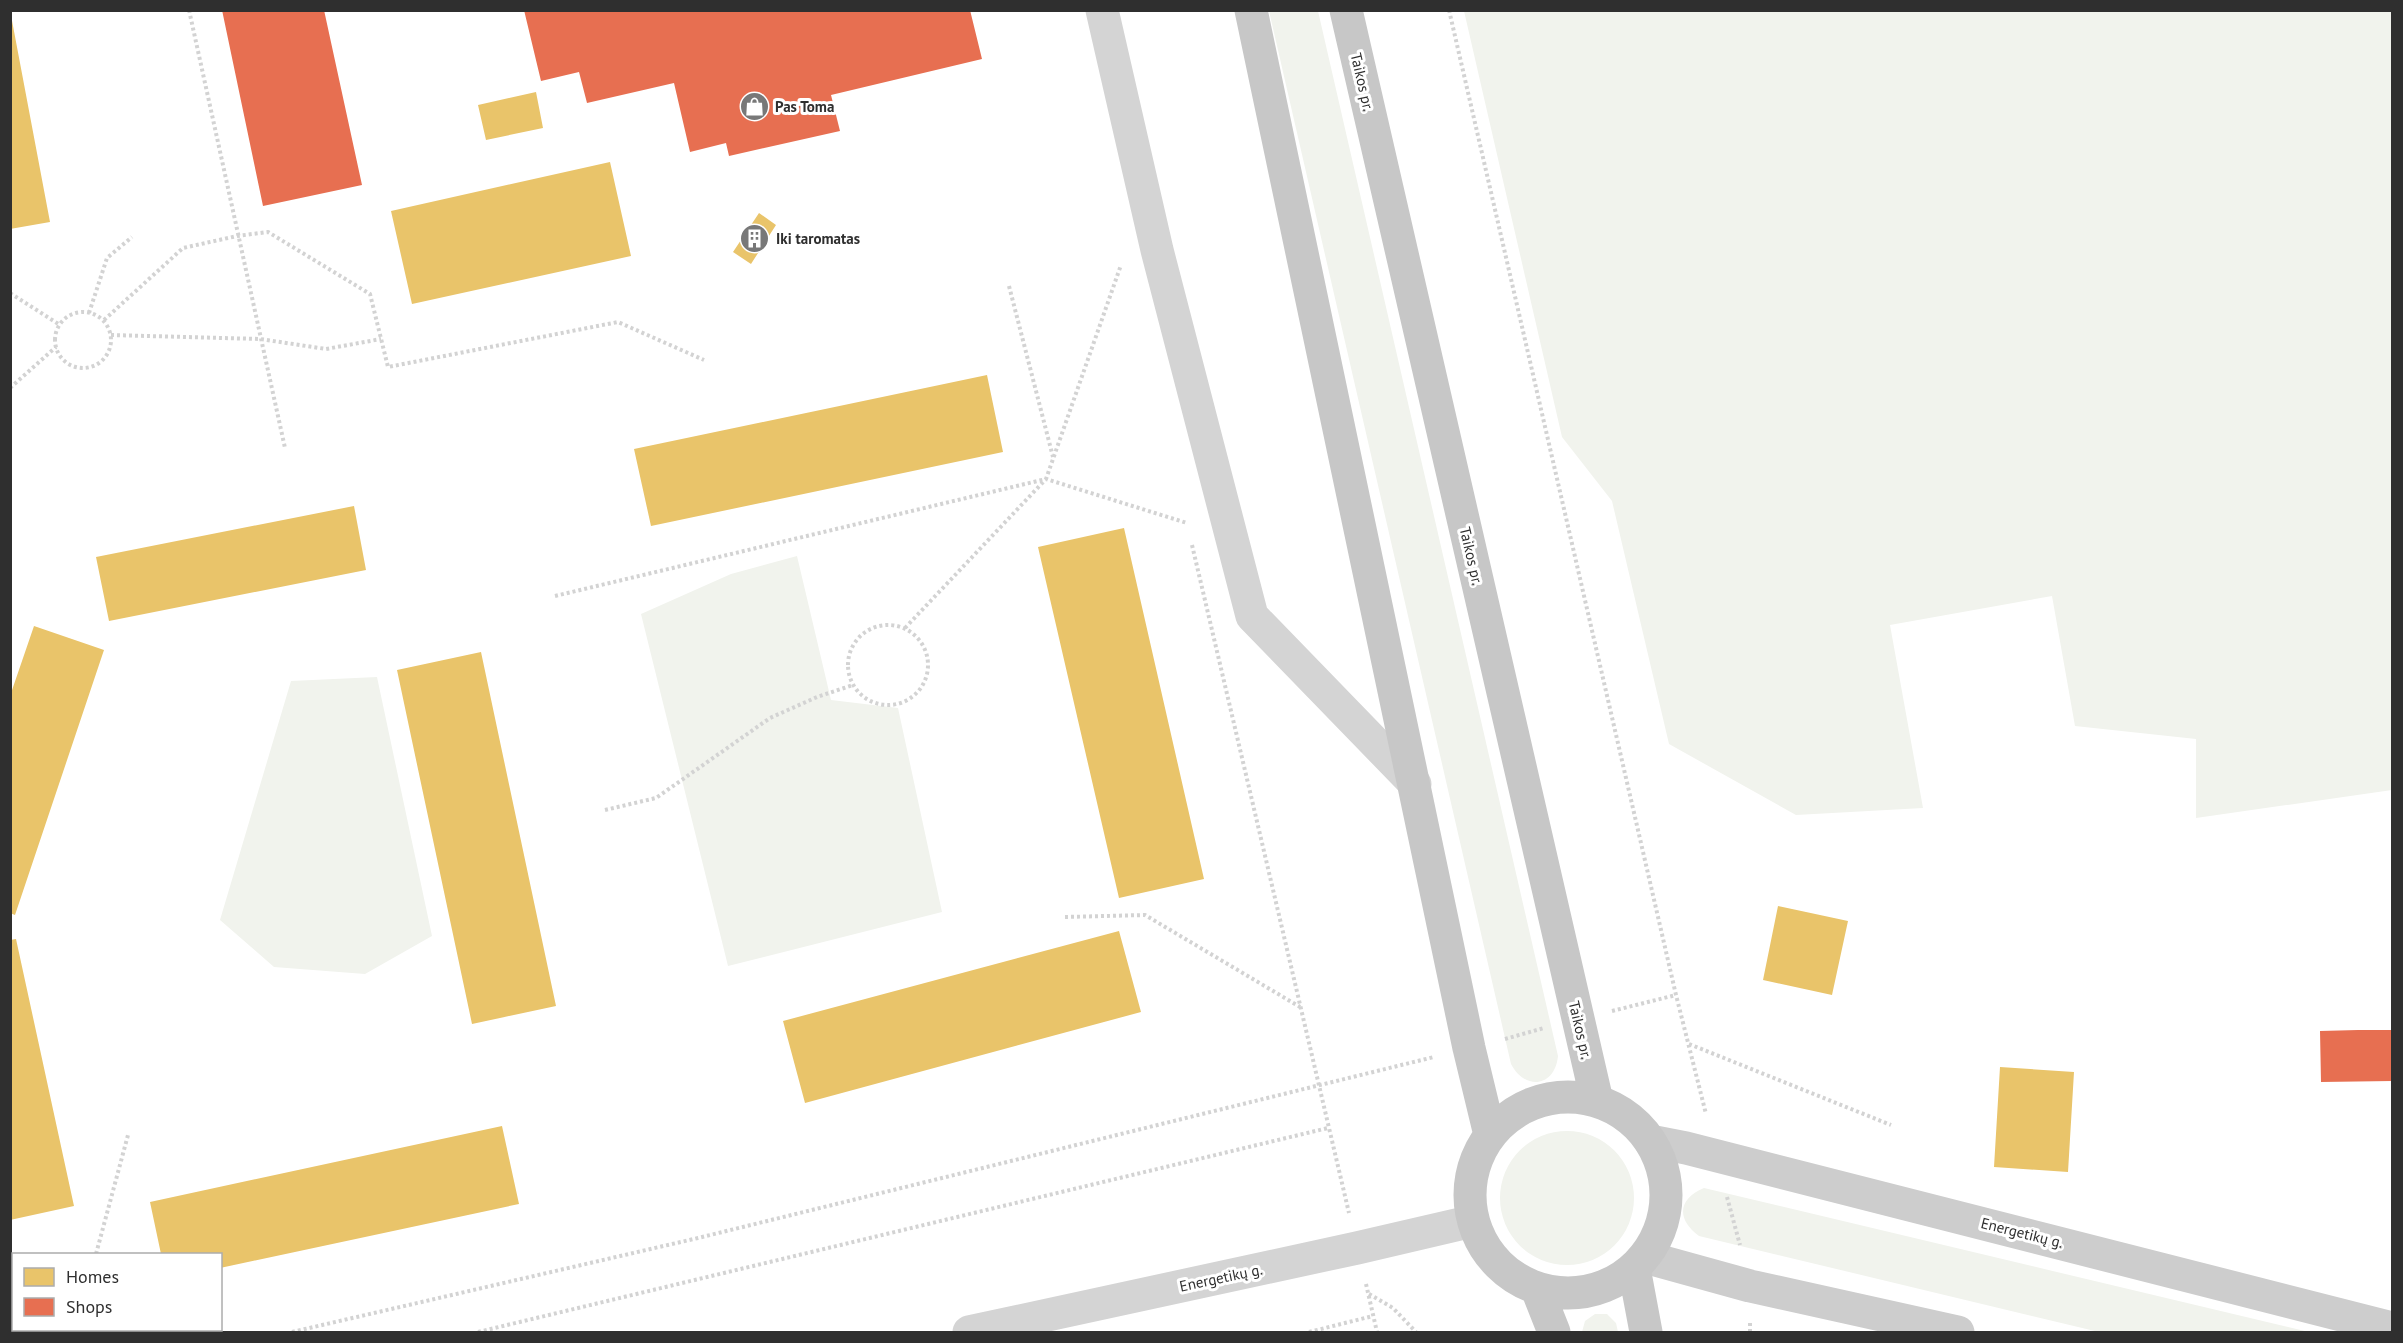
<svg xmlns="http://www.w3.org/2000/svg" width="2403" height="1343" font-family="'PT Sans',sans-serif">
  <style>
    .green { fill: #f1f3ed }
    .homes { fill: #e9c46a }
    .shops { fill: #e76f51 }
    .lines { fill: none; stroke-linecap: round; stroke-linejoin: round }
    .path { stroke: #d3d3d3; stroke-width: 4; stroke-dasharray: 3 3; stroke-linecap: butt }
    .minor { stroke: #d4d4d4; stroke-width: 33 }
    .tertiary { stroke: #d4d4d4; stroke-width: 33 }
    .secondary { stroke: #cdcdcd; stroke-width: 33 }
    .primary { stroke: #c7c7c7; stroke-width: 33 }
    .labels { text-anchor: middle; stroke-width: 6; stroke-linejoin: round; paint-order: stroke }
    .street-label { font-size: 15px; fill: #2f2f2f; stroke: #fff }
    .poi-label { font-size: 15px; font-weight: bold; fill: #2f2f2f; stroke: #fff; text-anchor: start }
  </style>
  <rect width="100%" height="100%" fill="#fff"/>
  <path class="green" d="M1269,11H1318L1558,1056C1555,1087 1525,1091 1511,1064Z
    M1464,11H2392V790L2196,818V739L2075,726L2052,596L1890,625L1923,808L1796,815L1669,744L1612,501L1562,437Z
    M797,556L831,700L898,708L942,912L728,966L641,614L731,574Z
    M377,677L432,936L365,974L274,967L220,920L291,681Z
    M1500 1198a67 67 0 1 1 134 0a67 67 0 1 1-134 0Z
    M1704,1188L2309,1332H2099L1699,1236C1676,1219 1678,1199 1704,1188Z
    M1595,1314H1607L1616,1323L1618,1332H1582L1585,1321Z"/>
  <path class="homes" d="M10,10L50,222L10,229Z
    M536,92L543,128L486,140L478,105Z
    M610,162L631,256L412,304L391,211Z
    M759,213L776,225L751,264L733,252Z
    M987,375L1003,452L651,526L634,449Z
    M354,506L366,570L109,621L96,557Z
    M1124,528L1204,879L1119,898L1038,547Z
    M34,626L104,650L15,915L10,913V696Z
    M481,652L556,1006L472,1024L397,670Z
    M1778,906L1848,921L1832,995L1763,980Z
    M1119,931L1141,1012L805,1103L783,1021Z
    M16,939L74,1206L10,1220V940Z
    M2000,1067L2074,1072L2068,1172L1994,1167Z
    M502,1126L519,1204L220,1268V1254H161L150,1202Z"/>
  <path class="shops" d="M222,10H324L362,185L263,206Z
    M524,10H970L982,59L831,95L840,131L729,156L726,143L690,152L674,83L587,103L579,72L541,81Z
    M2358,1030H2392V1081L2321,1082L2320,1031Z"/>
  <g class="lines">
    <path class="path" d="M189,10L285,448
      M1449,10L1676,995L1706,1114
      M1009,286L1053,457
      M10,293L60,325
      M55 340a28 28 0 1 1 56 0a28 28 0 1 1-56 0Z
      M89,313L107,258L132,237
      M104,320L183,248L237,236L268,232L370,294L388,367L618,322L704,360
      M111,335L260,339L326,349L381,339
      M10,388L56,347
      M1192,545L1349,1213
      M555,596L1046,479L1121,265
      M848 665a40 40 0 1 1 80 0a40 40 0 1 1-80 0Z
      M905,628L1046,479L1187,523
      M605,810L656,798L770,718L817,697L853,685
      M1065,917L1145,915L1300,1007
      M1612,1011L1676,995
      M1505,1039L1544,1028
      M1689,1044L1891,1125
      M1727,1197L1740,1245
      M96,1254L128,1135
      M1366,1284L1377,1332
      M1369,1294L1393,1308L1416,1332
      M75,1332L76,1330
      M292,1332L698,1238L1434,1057
      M478,1332L1328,1128
      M1309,1332L1373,1316
      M1750,1332V1323"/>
    <path class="minor" d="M1102,10L1157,250L1252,616L1415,784"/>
    <path class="tertiary" d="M969,1332L1357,1248L1473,1221"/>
    <path class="secondary" d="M1650,1141L1686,1148L2392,1328
      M1645,1257L1750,1286L1958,1332"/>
    <path class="primary" d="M1251,10L1469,1048L1490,1135
      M1346,10L1597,1101
      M1470 1195a98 98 0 1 1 196 0a98 98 0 1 1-196 0Z
      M1634,1268L1646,1332
      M1537,1289L1554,1332"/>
  </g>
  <defs>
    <symbol id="shop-disc" viewBox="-11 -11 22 22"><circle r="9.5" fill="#787878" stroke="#fff"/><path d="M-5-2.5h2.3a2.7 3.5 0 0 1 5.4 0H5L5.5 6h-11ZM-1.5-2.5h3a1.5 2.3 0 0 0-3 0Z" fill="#fff"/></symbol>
    <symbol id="building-disc" viewBox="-11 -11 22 22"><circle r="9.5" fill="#787878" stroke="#fff"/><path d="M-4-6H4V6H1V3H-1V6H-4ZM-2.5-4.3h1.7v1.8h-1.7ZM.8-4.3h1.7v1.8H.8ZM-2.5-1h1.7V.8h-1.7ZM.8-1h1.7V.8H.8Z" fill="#fff"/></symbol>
  </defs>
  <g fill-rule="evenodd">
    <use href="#shop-disc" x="738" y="90" width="33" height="33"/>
    <use href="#building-disc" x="738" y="222" width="33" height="33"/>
  </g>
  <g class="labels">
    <g class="street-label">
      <text transform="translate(1362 82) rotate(77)" y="5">Taikos pr.</text>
      <text transform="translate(1471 556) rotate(77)" y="5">Taikos pr.</text>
      <text transform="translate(1580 1030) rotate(77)" y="5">Taikos pr.</text>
      <text transform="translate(2022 1233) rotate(14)" y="5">Energetikų g.</text>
      <text transform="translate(1221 1278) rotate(-12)" y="5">Energetikų g.</text>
    </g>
    <g class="poi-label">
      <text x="775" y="112">Pas Toma</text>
      <text x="776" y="244">Iki taromatas</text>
    </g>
  </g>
  <rect width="2403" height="1343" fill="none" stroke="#2f2f2f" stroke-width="24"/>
  <rect x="12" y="1253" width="210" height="78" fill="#ffffff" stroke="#acacac" stroke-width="1.5"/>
  <rect x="24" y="1268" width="30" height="18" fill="#e9c46a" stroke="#acacac" stroke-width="1.5"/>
  <text x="66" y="1283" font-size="18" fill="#2f2f2f">Homes</text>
  <rect x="24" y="1298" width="30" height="18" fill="#e76f51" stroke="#acacac" stroke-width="1.5"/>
  <text x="66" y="1313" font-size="18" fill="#2f2f2f">Shops</text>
</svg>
